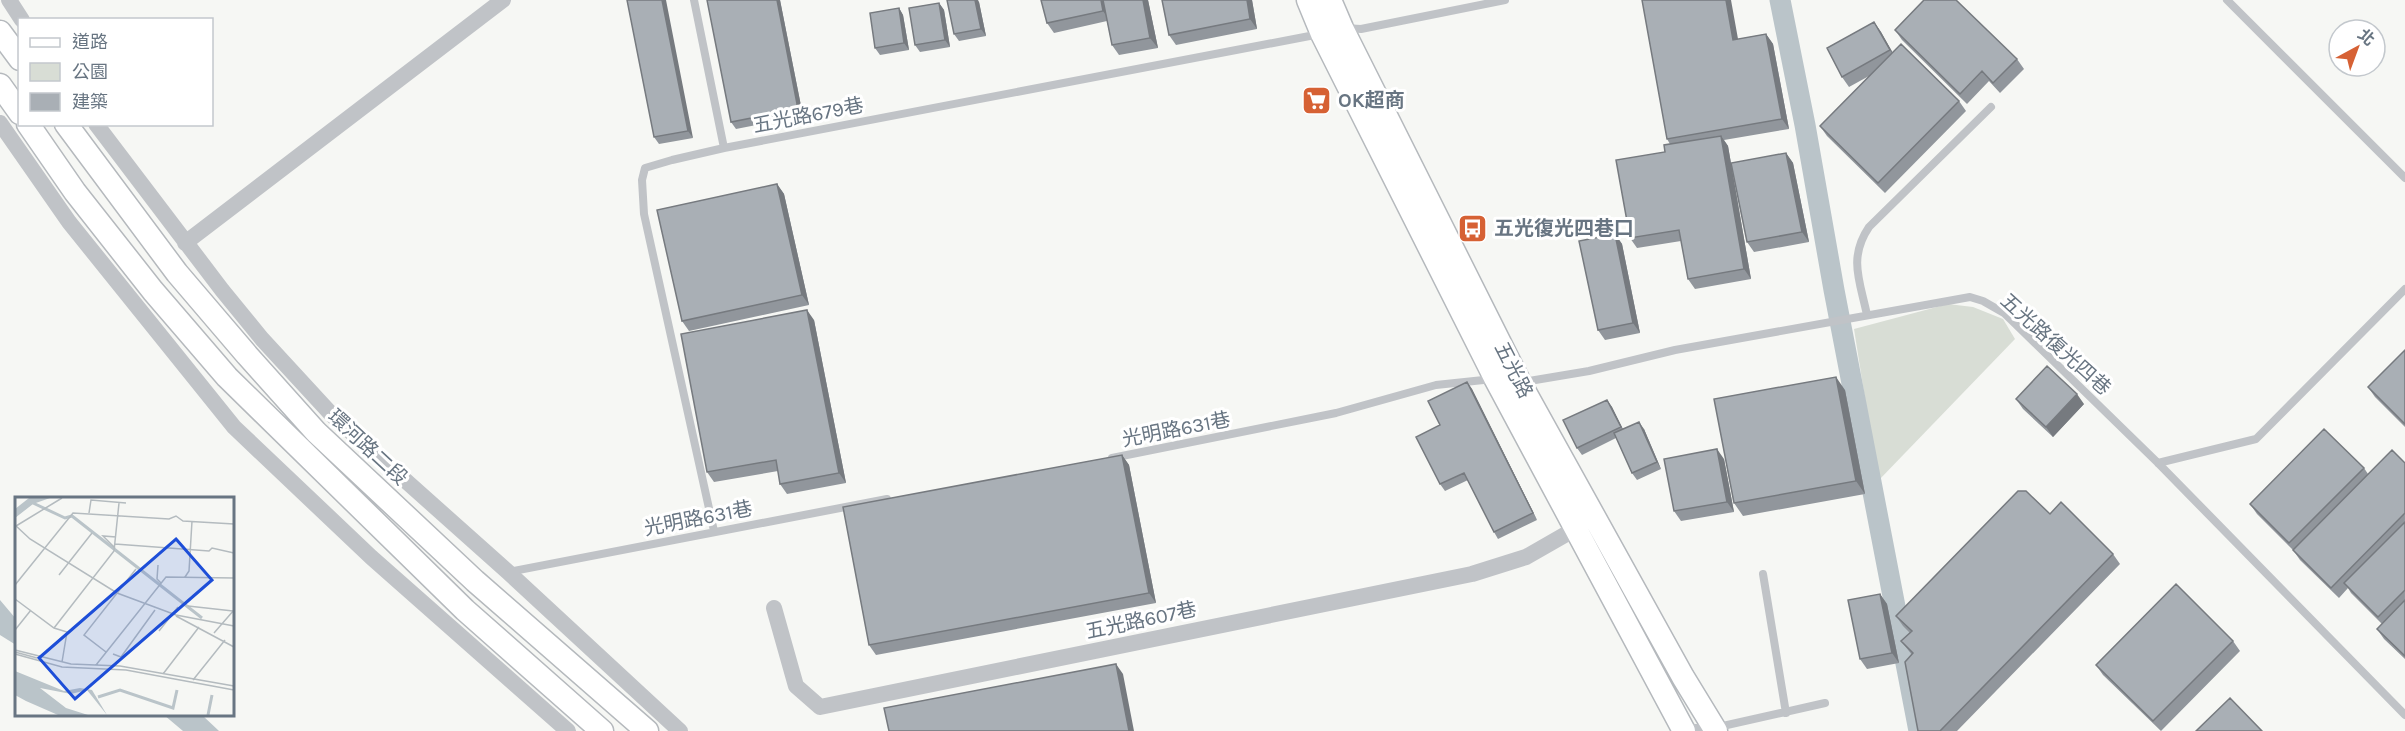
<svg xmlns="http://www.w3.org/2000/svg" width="2405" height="731" font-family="Karla,'Noto Sans TC',sans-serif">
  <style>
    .green { fill: #d8ddd5 }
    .water { fill: #bac4c9 }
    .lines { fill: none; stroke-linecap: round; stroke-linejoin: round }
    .canal { stroke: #bac4c9; stroke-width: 21 }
    .secondary-casing { stroke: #b5b9bd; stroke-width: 25 }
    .lane { stroke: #c0c3c7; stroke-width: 8 }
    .street { stroke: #c0c3c7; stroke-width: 16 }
    .secondary { stroke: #fff; stroke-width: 22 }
    .wall { fill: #91969c }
    .shaded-wall { fill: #767a7f }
    .building { fill: #a9afb5; stroke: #767a7f; stroke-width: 1.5 }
    .labels { text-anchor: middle; stroke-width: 6; stroke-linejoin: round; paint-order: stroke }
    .poi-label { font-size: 20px; font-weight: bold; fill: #687582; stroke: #fff; text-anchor: start }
    .street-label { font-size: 20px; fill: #687582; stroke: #fff }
    .inset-river { fill: none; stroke: #bac4c9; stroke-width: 3 }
    .inset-road { fill: none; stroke: #b4bbbf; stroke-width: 1.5 }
    .view { fill: #1d4ed8; fill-opacity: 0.15; stroke: #1d4ed8; stroke-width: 3 }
    .inset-edge { fill: none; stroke: #687582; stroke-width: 3 }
  </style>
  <rect width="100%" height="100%" fill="#f6f7f4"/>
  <path class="green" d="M1948,304L1973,307L2003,319L2015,339L1878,481L1854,329Z"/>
  <path class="water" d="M0,600L16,619V645L0,635Z
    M164,715H202L219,731H183Z"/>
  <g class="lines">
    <path class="canal" d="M1780,0L1805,125L1834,290L1919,731"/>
    <defs>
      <path id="secondary" d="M1308,0L1322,34L1495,378L1684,731
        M1330,0L1342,28L1520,383L1683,677L1716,731
        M0,32L20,59
        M0,85L20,113
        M28,124L75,192L153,291L227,377L465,610L602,731
        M66,124L177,273L247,355L316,432L475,581L647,731"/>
    </defs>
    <use href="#secondary" class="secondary-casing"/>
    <path class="lane" d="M694,0L724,148
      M2227,0L2405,178
      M1344,28L1361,29L1505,0
      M1867,315C1860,281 1848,258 1869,227L1991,107
      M1523,382L1589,371L1675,350L1970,297L1983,301L2004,313L2158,463L2405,715
      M1112,458L1336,413L1436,385L1493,379
      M2158,463L2256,439L2405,289
      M714,531L644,214L642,180L645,168L672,160L724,148L1320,34
      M508,572L887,499
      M1763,574L1786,713
      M1683,728H1714L1825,703"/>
    <path class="street" d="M9,0L22,20
      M0,123L69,222L234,427L371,557L568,731
      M96,124L222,290L262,339L332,415L508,572L680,731
      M185,243L503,0
      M774,608L796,686L820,707L1472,574L1526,557L1575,529"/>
    <use href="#secondary" class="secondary"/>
  </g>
  <path class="wall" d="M627,0L693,138L659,144L654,137Z
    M707,0H780L803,116L736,129L731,122Z
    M1041,0H1148L1158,48L1119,55L1112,45L1107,21L1054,33L1047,23Z
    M1162,0H1252L1257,29L1176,45L1169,35Z
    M979,2L986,36L959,41L954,34Z
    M939,3L944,10L950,47L920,52L915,45Z
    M899,8L903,15L909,50L880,55L875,48Z
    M1874,22L1881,32L1892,52L1959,101L1966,111L1885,193L1827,136L1820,126L1869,76L1849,87L1842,77Z
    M1895,30L2017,59L2024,69L2000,93L1989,81L1967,104L1902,40Z
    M1766,34L1773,44L1789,129L1724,140L1728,146L1751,279L1695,289L1688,279L1681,241L1637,248L1630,238L1665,152L1670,144L1667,139L1738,39Z
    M1786,153L1793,163L1809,242L1754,252L1747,242Z
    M777,184L784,194L809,305L689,331L682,321Z
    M1615,234L1622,244L1640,333L1605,340L1598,330Z
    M814,320L846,483L787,494L780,484L778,471L714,482L707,472Z
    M2405,350V427L2375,397L2368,387Z
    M1467,382L1472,389L1537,520L1498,539L1494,532L1468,480L1445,491L1440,484V425Z
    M1845,390L1865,494L1743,516L1734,503Z
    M2016,399L2084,404L2053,437L2023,409Z
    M1607,400L1612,407L1623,429H1644L1661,469L1637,480L1632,473L1616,438L1582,455L1577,448Z
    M1122,455L1129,465L1156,603L876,655L869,645Z
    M1724,459L1734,512L1681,521L1674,511Z
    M2405,463V659L2384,639L2377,629L2382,624L2351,593L2348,588L2339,598L2300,560L2293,550L2257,514L2250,504L2364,468L2368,474Z
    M2050,514L2113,554L2120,564L1957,731H1918L1912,655L1901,641L1910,633L1903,626L1896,616Z
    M1880,594L1887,604L1899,663L1867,669L1860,659Z
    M2233,641L2240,651L2161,731L2103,675L2096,665Z"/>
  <path class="shaded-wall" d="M662,0H666L693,138L688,131Z
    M777,0H780L803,116L798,109Z
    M975,0H978L979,2L986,36L981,29Z
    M1101,0H1106L1110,21L1103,11Z
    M1143,0H1148L1158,48L1150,38Z
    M1247,0H1252L1257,29L1250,19Z
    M1726,0H1731L1740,50L1733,40Z
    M939,3L944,10L950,47L945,40Z
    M899,8L903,15L909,50L904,43Z
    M1874,22L1881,32L1897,60L1890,50Z
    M1766,34L1773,44L1789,129L1782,119Z
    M1721,136L1728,146L1751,279L1744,269Z
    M1786,153L1793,163L1809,242L1802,232Z
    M777,184L784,194L809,305L802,295Z
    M1615,234L1622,244L1640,333L1633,323Z
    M807,310L814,320L846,483L839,473Z
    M1836,377L1845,390L1865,494L1856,481Z
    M1467,382L1472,389L1537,520L1533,513Z
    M2077,394L2084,404L2053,437L2046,427Z
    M1607,400L1612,407L1625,434L1621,427Z
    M1639,422L1644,429L1661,469L1657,462Z
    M1717,449L1724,459L1734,512L1727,502Z
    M1122,455L1129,465L1156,603L1149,593Z
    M1880,594L1887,604L1899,663L1892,653Z
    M1116,664L1123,674L1134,731H1129Z"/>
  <path class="building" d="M627,0H662L688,131L654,137Z
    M707,0H777L798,109L731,122Z
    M947,0H975L981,29L954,34Z
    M1041,0H1101L1103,11L1047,23Z
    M1103,0H1143L1150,38L1112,45Z
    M1162,0H1247L1250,19L1169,35Z
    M1642,0H1726L1733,40L1766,34L1782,119L1667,139Z
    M1924,0H1956L2017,59L1993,83L1982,71L1960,94L1895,30Z
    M939,3L945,40L915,45L909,8Z
    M899,8L904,43L875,48L870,13Z
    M1874,22L1890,50L1842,77L1827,48Z
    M1901,44L1959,101L1878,183L1820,126Z
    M1721,136L1744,269L1688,279L1679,230L1630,238L1616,160L1665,152L1664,145Z
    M1786,153L1802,232L1747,242L1731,163Z
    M777,184L802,295L682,321L657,210Z
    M1615,234L1633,323L1598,330L1579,241Z
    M807,310L839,473L780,484L776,460L707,472L681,334Z
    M2405,350V424L2368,387Z
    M2047,366L2077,394L2046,427L2016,399Z
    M1836,377L1856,481L1734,503L1714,399Z
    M1467,382L1533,513L1494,532L1464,473L1440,484L1416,437L1440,425L1428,401Z
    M1607,400L1621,427L1577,448L1563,420Z
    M1639,422L1657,462L1632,473L1614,433Z
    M2324,429L2364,468L2289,543L2250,504Z
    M1717,449L1727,502L1674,511L1664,459Z
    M2392,450L2405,463V513L2331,588L2293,550Z
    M1122,455L1149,593L869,645L843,507Z
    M2018,491H2026L2050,514L2061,502L2113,554L1940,731H1918L1905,662L1913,653L1901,641L1912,631L1896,616Z
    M2405,522V590L2378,617L2344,583Z
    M2176,584L2233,641L2153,721L2096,665Z
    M1880,594L1892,653L1860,659L1848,600Z
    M2405,600V656L2377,629Z
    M1116,664L1129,731H889L884,708Z
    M2230,698L2262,731H2196Z"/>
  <defs>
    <symbol id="supermarket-square" viewBox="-11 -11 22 22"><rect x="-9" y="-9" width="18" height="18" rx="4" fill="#d66134" stroke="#fff"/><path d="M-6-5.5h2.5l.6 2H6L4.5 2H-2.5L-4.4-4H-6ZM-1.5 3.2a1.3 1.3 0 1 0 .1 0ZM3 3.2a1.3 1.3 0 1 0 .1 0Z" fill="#fff"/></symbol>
    <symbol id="bus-square" viewBox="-11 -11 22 22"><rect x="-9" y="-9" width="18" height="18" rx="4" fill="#d66134" stroke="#fff"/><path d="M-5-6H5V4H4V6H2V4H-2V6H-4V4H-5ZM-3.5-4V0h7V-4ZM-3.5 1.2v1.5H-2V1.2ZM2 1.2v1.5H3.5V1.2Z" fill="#fff"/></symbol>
  </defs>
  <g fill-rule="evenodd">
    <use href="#supermarket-square" x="1300" y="84" width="33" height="33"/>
    <use href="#bus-square" x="1456" y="212" width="33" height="33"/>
  </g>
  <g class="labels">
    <g class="poi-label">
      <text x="1338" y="107">OK超商</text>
      <text x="1494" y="235">五光復光四巷口</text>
    </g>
    <g class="street-label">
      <text transform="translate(808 115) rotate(-11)" y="7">五光路679巷</text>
      <text transform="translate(2056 344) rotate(42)" y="7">五光路復光四巷</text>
      <text transform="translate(1514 370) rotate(63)" y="7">五光路</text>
      <text transform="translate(1176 429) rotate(-11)" y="7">光明路631巷</text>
      <text transform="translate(368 447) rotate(43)" y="7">環河路二段</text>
      <text transform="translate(698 518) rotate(-11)" y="7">光明路631巷</text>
      <text transform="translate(1141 620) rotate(-12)" y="7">五光路607巷</text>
    </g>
  </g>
  <g transform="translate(15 497)">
    <rect width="219" height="219" fill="#f6f7f4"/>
    <path d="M14,1H35L18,7L0,21V12ZM0,174L49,194L65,191L77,193L92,218L72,193L56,197L25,191L51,211L73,218H43L11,204L0,198Z" fill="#bac4c9"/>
    <path class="inset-river" d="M18,6L50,21L57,19L187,121M83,200L105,193L158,211L162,193M193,218L197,198"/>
    <path class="inset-road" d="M74,16L76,3L111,6M0,28L15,42L102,96L161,118L219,129M1,29L47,1M100,47L194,54L197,51L219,56M100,51L88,39L101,40M143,68L142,82L146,86M44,78L77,36M170,80L174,74L177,24M0,88L58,16L154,22L161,19L168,24L219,27M0,102L39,131L52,135L47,165M173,109L218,114M161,119L219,150M39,131L99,54L104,6M0,133L16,113M144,134L163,110M199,136L219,113M0,153L56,167L105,169L219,189M0,155L22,161M91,155L69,138L121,72M0,157L47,170L111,173L219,193M98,157L106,160L140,113M81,168L151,80L219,81M148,177L184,130M178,183L210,143"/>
    <path class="view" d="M161,42L197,83L60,202L24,161Z"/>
    <rect width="219" height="219" class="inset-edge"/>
  </g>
  <rect x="18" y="18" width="195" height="108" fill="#ffffff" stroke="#c3c8cd" stroke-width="1.5"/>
  <rect x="30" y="38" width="30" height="9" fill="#ffffff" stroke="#c3c8cd" stroke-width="1.5"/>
  <text x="72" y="48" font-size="18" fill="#687582">道路</text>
  <rect x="30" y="63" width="30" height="18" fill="#d8ddd5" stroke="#c3c8cd" stroke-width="1.5"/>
  <text x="72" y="78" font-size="18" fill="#687582">公園</text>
  <rect x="30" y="93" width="30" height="18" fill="#a9afb5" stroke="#c3c8cd" stroke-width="1.5"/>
  <text x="72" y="108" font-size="18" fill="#687582">建築</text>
  <g transform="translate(2357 48) rotate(41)"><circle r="28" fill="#ffffff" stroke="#c3c8cd" stroke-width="1.5"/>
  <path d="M0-4.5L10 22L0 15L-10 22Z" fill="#d66134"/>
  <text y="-9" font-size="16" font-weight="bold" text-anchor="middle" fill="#687582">北</text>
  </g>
</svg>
